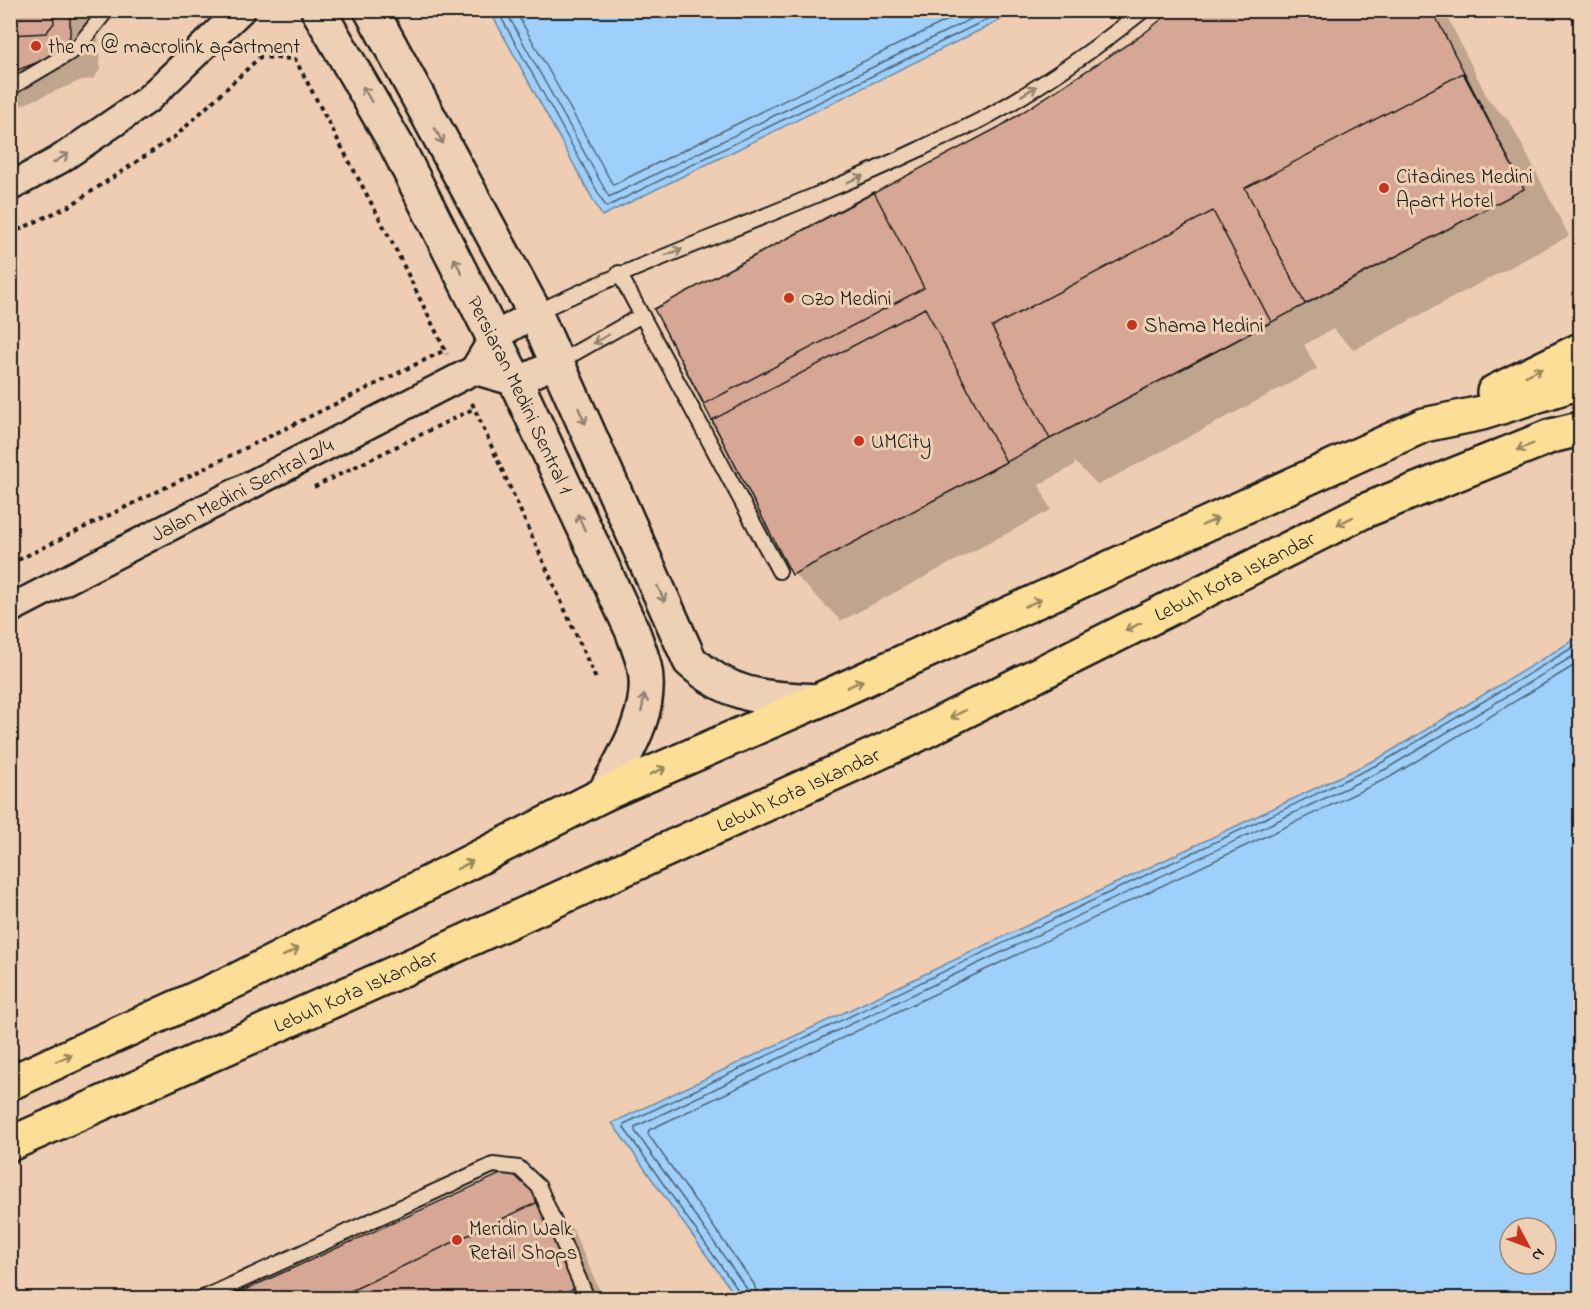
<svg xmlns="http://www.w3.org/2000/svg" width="1591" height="1309" font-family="'Indie Flower',sans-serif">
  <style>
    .water { fill: #9ed0fb; stroke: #6a88a2; stroke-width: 1.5; fill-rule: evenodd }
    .shadow { fill: #0003 }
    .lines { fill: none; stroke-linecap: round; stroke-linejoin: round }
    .shore { stroke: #506475; stroke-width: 1.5 }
    .building { fill: #d7a795; stroke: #1c1c1c; stroke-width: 1.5 }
    .lane-casing { stroke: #1c1c1c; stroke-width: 18 }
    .street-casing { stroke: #1c1c1c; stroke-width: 32 }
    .secondary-casing { stroke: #1c1c1c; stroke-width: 38 }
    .highway-casing { stroke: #1c1c1c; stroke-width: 38 }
    .path { stroke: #1c1c1c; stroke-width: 4; stroke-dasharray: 4.5 4.5; stroke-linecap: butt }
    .lane { stroke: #eed1b4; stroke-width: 14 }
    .street { stroke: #eed1b4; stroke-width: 27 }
    .secondary { stroke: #eed1b4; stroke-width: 33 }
    .highway { stroke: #fcde96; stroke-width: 33 }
    .oneway { stroke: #908070 }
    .oneway2 { stroke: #97875f }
    .poi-dot { fill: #c8321e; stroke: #eed1b4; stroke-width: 2 }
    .labels { text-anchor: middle; stroke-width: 6; stroke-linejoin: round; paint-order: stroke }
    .poi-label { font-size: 21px; fill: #1c1c1c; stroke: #eed1b4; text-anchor: start }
    .street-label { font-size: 21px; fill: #1c1c1c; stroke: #eed1b4 }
  </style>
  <rect width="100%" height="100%" fill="#efcdb2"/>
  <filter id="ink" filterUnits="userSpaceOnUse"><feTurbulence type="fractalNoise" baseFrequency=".0167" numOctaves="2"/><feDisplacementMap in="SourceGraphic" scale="12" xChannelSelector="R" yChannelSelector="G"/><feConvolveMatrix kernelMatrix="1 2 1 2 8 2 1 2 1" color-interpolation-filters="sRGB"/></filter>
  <g filter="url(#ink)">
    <path class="water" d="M490,11H1019L602,216Z
      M1580,636V1298H737L612,1123L1381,757ZM1510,1228H1546V1264H1510Z"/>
    <path class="shadow" d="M10,10H97L100,70L93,79L82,80L10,110Z
      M1175,10H1444L1489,101L1510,122L1569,236L1354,350L1333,329L1304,345L1317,369L1098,485L1073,460L1075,465L1039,485L1051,510L841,621L794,574L1002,127L1143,36Z
      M507,1172L524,1182L573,1230L603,1298H231Z"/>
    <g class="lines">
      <path class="shore" d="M497,10L606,207L1006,10
        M505,10L609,197L989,10
        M515,10L613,185L968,10
        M741,1298L740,1293L624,1128V1124L1383,762L1580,643
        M749,1298L747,1289L635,1131V1127L1386,769L1580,652
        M758,1298L754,1284L648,1134L649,1130L1390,777L1580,662"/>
    </g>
    <path class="building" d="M10,10H70V37L54,56L10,73Z
      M10,10H53L54,23L46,33L10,35Z
      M1173,10H1432L1524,189L792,575L654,309L1001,126L1142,35Z
      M1463,73L1524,189L1305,304L1245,188Z
      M874,192L924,288L704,404L654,309Z
      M1213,211L1271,322L1050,439L992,327Z
      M925,308L1006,462L792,575L712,420Z
      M507,1171L525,1181L538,1194L579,1287L572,1298H227Z
      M540,1201L579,1286L554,1298H336Z"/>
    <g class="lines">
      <defs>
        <path id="lane" d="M10,88L76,49L107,10
          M619,273L779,571
          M535,313C661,253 794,209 920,149C943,137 967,128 990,115C1044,85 1095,49 1144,10
          M559,362L642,315
          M203,1298L493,1165L519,1168L539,1187L587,1298"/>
        <g id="street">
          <path d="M10,187L59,160L147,100L241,10"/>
          <path d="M474,370L516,382L559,362"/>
          <path id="s1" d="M10,609L474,370L494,337L535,313"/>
        </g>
        <g id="secondary">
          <path id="s2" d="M318,10L397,146L516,382L632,630C636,641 641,653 644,665C655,711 624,756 604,794"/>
          <path d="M371,10L535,313L690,661C732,698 764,698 817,701"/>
        </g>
        <g id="highway">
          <path d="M1494,392L1580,350"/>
          <path d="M10,1083L239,979L604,794L817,701L1424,425L1482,413L1580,382"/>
          <path id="s3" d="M10,1144L426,959L911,738L1364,511L1551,436L1580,429"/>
        </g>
      </defs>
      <use href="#lane" class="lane-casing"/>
      <use href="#street" class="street-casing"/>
      <use href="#secondary" class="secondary-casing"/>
      <use href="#highway" class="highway-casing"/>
      <path class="path" d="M10,234L71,205L177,135L260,57L295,59L394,246L447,354
        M472,403L596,679
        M314,487L475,408
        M10,564L445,350"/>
      <use href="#lane" class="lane"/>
      <use href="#street" class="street"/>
      <use href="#secondary" class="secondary"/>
      <use href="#highway" class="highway"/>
    </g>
    <defs><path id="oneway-shaft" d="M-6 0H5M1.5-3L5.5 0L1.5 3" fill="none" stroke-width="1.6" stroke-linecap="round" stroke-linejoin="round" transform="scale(1.5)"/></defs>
    <g class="oneway">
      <use href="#oneway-shaft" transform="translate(1029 91) rotate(-31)"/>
      <use href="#oneway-shaft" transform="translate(367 94) rotate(-120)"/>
      <use href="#oneway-shaft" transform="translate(439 136) rotate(62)"/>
      <use href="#oneway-shaft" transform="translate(61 158) rotate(-32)"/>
      <use href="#oneway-shaft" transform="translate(855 179) rotate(-23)"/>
      <use href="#oneway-shaft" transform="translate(674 252) rotate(-21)"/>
      <use href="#oneway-shaft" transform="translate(458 266) rotate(-117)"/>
      <use href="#oneway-shaft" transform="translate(601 339) rotate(151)"/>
      <use href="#oneway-shaft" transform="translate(582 416) rotate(66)"/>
      <use href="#oneway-shaft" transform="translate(581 522) rotate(-115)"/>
      <use href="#oneway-shaft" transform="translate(661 594) rotate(66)"/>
      <use href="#oneway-shaft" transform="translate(643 703) rotate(-80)"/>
    </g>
    <g class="oneway2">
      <use href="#oneway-shaft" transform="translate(1534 372) rotate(-26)"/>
      <use href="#oneway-shaft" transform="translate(1525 447) rotate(158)"/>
      <use href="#oneway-shaft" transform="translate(1345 521) rotate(153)"/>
      <use href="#oneway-shaft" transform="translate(1210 522) rotate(-24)"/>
      <use href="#oneway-shaft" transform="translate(1033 603) rotate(-24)"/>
      <use href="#oneway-shaft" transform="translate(1133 627) rotate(153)"/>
      <use href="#oneway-shaft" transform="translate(855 684) rotate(-24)"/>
      <use href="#oneway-shaft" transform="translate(958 714) rotate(153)"/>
      <use href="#oneway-shaft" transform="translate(658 771) rotate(-24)"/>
      <use href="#oneway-shaft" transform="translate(465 865) rotate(-27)"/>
      <use href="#oneway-shaft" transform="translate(291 952) rotate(-27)"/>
      <use href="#oneway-shaft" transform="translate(64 1058) rotate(-24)"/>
    </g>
  </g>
  <g class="poi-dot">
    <circle cx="36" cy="46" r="6"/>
    <circle cx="1384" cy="188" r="6"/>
    <circle cx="789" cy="298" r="6"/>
    <circle cx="1132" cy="325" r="6"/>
    <circle cx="859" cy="441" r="6"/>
    <circle cx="457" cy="1240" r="6"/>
  </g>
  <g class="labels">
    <g class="poi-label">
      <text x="48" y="53">the m @ macrolink apartment</text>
      <text x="1396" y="183">Citadines Medini<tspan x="1396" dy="24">Apart Hotel</tspan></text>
      <text x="801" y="305">Ozo Medini</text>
      <text x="1144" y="332">Shama Medini</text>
      <text x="871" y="448">UMCity</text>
      <text x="469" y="1235">Meridin Walk<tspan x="469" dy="24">Retail Shops</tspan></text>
    </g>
    <g class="street-label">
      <text dy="7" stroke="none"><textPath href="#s2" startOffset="435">Persiaran Medini Sentral 1</textPath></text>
      <text dy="7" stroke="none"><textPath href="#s1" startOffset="261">Jalan Medini Sentral 2/4</textPath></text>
      <text dy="7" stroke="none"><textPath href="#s3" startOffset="1350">Lebuh Kota Iskandar</textPath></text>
      <text dy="7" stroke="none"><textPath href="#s3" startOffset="864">Lebuh Kota Iskandar</textPath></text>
      <text dy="7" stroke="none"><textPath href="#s3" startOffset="378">Lebuh Kota Iskandar</textPath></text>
    </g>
  </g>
  <rect width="1591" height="1309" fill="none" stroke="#eed1b4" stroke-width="36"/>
  <rect x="18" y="18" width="1555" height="1273" fill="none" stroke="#1c1c1c" stroke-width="2" filter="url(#ink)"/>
  <g transform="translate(1528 1246) rotate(131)"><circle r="28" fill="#eed1b4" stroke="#9a8977" stroke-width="1.5"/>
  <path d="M0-4.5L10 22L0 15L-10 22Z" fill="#c8321e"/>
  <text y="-9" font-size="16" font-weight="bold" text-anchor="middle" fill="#1c1c1c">N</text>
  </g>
</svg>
